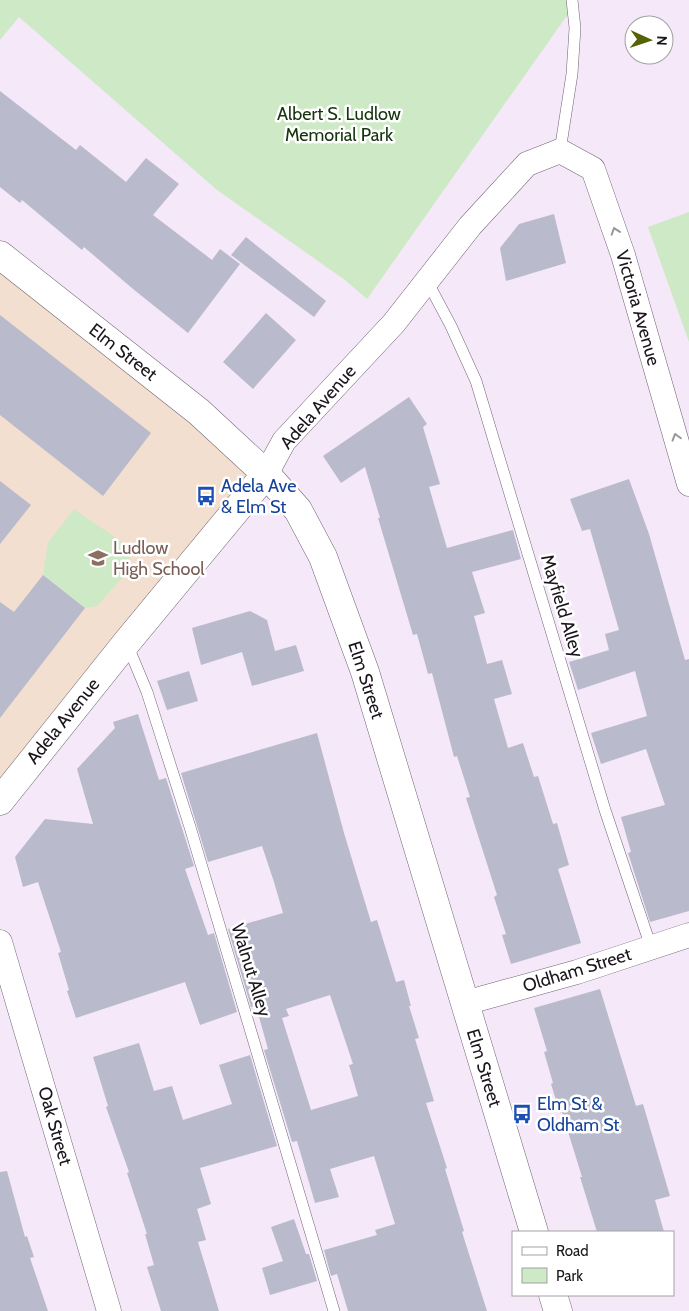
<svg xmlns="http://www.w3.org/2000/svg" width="689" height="1311" font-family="Cabin,sans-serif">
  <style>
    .education { fill: #f2dfcf }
    .green { fill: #cde9c5 }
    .building { fill: #babacd; fill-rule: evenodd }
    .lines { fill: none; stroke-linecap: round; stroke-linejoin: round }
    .lane-casing { stroke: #716574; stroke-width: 12 }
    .street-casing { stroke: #716574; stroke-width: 25 }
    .secondary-casing { stroke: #716574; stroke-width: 29 }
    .lane { stroke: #fff; stroke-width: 11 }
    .street { stroke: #fff; stroke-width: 24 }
    .secondary { stroke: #fff; stroke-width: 28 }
    .oneway { stroke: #989698 }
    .labels { text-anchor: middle; stroke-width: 5; stroke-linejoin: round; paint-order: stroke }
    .park-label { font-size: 18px; fill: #16330d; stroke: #fff }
    .street-label { font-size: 18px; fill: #1a151b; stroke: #fff }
    .transit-label { font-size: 18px; fill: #164399; stroke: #fff; text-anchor: start }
    .education-label { font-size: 18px; fill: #785e54; stroke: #fff; text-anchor: start }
  </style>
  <rect width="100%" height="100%" fill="#f5e8f8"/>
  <path class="education" d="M0,255L266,474L0,793Z"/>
  <path class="green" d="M0,0H578L367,299L345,280L217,190L19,17L0,40Z
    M689,212V342L648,227Z
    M74,509L129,547L130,569L97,606L85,608L43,575L48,543Z"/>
  <path class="building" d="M0,91L76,150L80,145L126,182L146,158L179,184L153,215L212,260L220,249L240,264L188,333L133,289L84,247L82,250L22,200L20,203L0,187Z
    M554,214L566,263L506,281L500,248L519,224Z
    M246,237L326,301L314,317L231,255Z
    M266,313L296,340L253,389L223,362Z
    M0,315L151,433L103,496L0,415Z
    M409,397L427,424L423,427L440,484L429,487L447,548L513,530L521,559L472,572L485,613L474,616L487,664L502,660L512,694L494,699L508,748L523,743L534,777L538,776L553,824L557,823L569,865L558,869L581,943L511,964L502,935L506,934L494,897L497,895L466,798L470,797L457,756L454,757L432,673L428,674L417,634L413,635L378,518H380L365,467L341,483L323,456Z
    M629,479L649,534L685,660L689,659V911L650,922L628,853L631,852L621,817L665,805L646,749L601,764L591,733L647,716L635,671L578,690L569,662L609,650L605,634L619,630L590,529L582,531L570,499Z
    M0,481L31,505L0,544Z
    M43,575L85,608L0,718V602L14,612Z
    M250,611L267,620L275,651L296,645L304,671L252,686L242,652L201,665L192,628Z
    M189,671L198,701L167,710L157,681Z
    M138,714L159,780L166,778L194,866L185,869L208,935L214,933L237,1012L200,1025L185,982L76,1018L67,991L69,990L58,953L61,952L38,882L23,887L15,857L45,819L93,824L77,769L115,728L113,722Z
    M317,733L344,833L371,922L377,920L396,982L404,980L411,1006H409L419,1038L415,1039L434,1101L426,1103L447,1168L445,1169L464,1231L462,1232L487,1311H348L337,1274L331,1276L324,1250L377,1235L375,1230L395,1224L374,1156L330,1169L339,1197L315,1203L297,1141L292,1142L264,1050L268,1049L256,1006L251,1007L228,929L283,913L274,882L262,846L208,862L181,773ZM330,995L353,1064L349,1065L358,1096L311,1110L282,1018L289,1016L286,1009Z
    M600,989L636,1106L643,1104L670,1196L655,1200L664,1232H597L580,1177H582L562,1112L560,1113L551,1084L553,1083L544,1052L547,1051L534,1008Z
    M139,1043L154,1091L172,1086L183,1120L232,1104L219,1065L250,1055L277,1146L200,1168L211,1204L197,1209L206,1240L198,1242L219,1311H161L147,1267L154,1265L145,1234H147L127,1173L129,1172L106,1107L108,1106L93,1057Z
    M7,1171L25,1237L27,1236L34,1257L30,1258L48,1311H0V1172Z
    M294,1219L306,1254H309L317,1281L270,1295L262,1268L283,1261L271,1227Z"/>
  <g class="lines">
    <defs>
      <path id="lane" d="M560,151L572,74L575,28L572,0
        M427,281L451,326L476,381L605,810L651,947
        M127,644L147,692L190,827L334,1311"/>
      <path id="street" d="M266,474L284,441L394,323L470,226L527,164L560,151L593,169L623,255L689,484
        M0,942L109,1311
        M465,1003L577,972L689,935"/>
      <path id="secondary" d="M0,255L199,412L266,474L298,510L323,557L365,672L534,1232
        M0,801L127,642L266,474
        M553,1295L558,1311"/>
    </defs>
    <use href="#lane" class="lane-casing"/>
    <use href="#street" class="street-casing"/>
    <use href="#secondary" class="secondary-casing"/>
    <use href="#lane" class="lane"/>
    <use href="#street" class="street"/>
    <use href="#secondary" class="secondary"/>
  </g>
  <defs><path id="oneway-chevron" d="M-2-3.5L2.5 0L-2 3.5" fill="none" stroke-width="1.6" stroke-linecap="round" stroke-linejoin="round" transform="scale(1.25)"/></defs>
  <g class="oneway">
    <use href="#oneway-chevron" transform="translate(615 231) rotate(-109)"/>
    <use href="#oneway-chevron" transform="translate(676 437) rotate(-106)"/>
  </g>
  <defs>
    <symbol id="bus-bare" viewBox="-9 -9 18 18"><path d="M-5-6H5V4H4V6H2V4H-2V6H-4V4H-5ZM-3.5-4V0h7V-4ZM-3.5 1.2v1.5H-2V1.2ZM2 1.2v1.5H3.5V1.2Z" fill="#1a4fb4" stroke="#fff" stroke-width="2.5" paint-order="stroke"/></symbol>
    <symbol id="school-bare" viewBox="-9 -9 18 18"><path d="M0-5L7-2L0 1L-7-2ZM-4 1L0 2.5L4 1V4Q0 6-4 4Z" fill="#8d6e63" stroke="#fff" stroke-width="2.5" paint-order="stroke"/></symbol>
  </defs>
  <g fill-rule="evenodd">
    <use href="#bus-bare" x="192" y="482" width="28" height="28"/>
    <use href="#school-bare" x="84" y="544" width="28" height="28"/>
    <use href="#bus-bare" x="508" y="1100" width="28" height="28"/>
  </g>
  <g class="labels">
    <g class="park-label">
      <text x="339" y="120">Albert S. Ludlow<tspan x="339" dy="21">Memorial Park</tspan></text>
    </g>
    <g class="street-label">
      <text transform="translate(638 308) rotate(74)" y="6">Victoria Avenue</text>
      <text transform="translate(123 352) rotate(38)" y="6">Elm Street</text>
      <text transform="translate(318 407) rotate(-49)" y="6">Adela Avenue</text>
      <text transform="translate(562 606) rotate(73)" y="6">Mayfield Alley</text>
      <text transform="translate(366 680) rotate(72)" y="6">Elm Street</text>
      <text transform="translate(63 721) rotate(-51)" y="6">Adela Avenue</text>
      <text transform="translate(251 970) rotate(73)" y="6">Walnut Alley</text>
      <text transform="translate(577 970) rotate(-17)" y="6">Oldham Street</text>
      <text transform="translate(484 1068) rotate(73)" y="6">Elm Street</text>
      <text transform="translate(55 1126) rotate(74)" y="6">Oak Street</text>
    </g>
    <g class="transit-label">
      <text x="221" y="492">Adela Ave<tspan x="221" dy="21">&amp; Elm St</tspan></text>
      <text x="537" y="1110">Elm St &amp;<tspan x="537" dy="21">Oldham St</tspan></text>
    </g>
    <g class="education-label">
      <text x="113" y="554">Ludlow<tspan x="113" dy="21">High School</tspan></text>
    </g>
  </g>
  <rect x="512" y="1231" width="162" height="65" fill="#ffffff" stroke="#a3a1a4"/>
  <rect x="522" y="1247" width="25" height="8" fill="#ffffff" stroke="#a3a1a4"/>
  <text x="556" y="1256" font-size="15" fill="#1a151b">Road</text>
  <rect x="522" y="1268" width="25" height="15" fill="#cde9c5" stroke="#a3a1a4"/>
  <text x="556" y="1281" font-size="15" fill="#1a151b">Park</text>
  <g transform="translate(649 40) rotate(93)"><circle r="24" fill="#ffffff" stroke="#a3a1a4"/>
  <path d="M0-4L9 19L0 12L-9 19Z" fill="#556305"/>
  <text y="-8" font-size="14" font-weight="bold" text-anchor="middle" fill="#1a151b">N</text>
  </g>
</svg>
